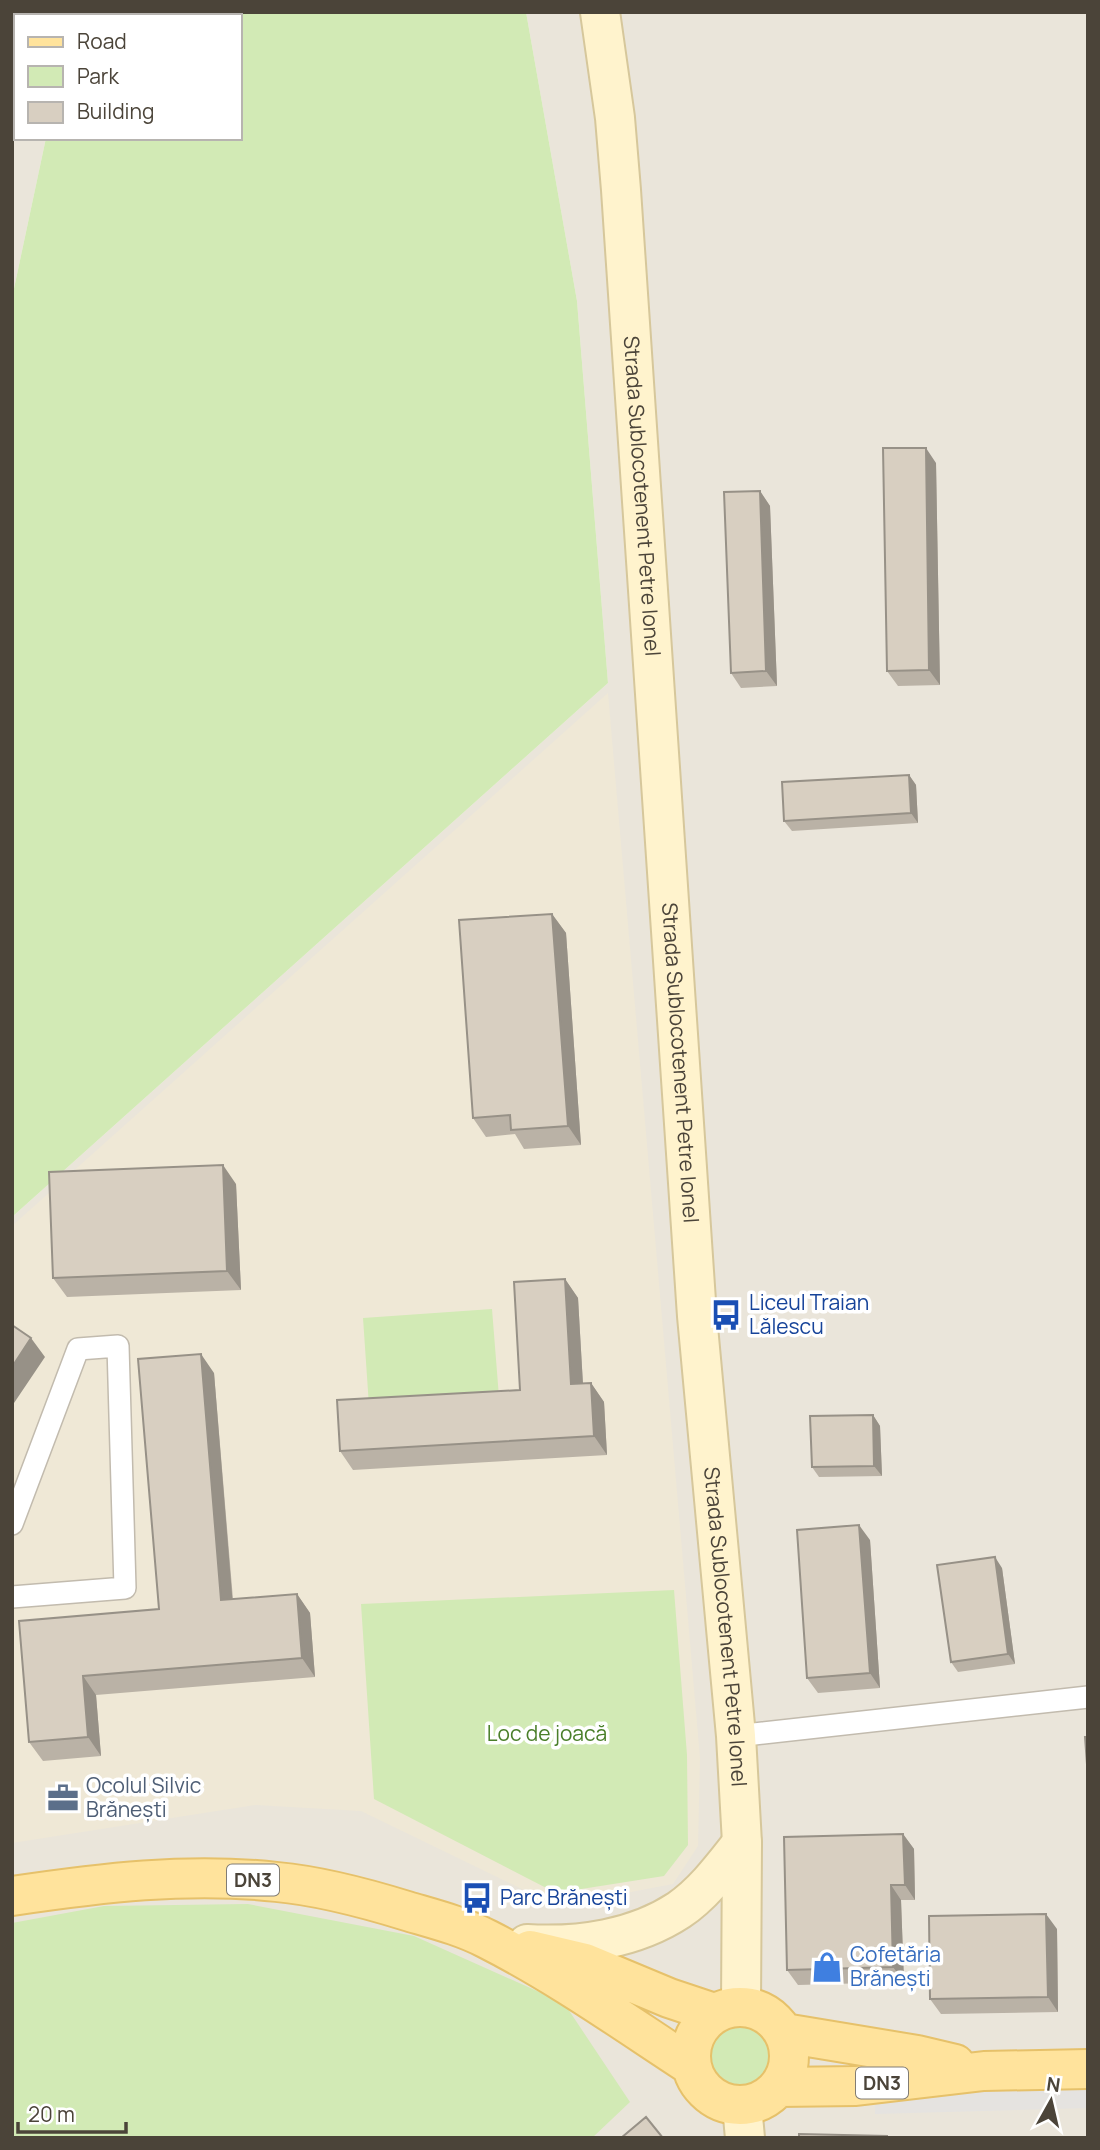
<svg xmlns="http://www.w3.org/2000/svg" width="1100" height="2150" font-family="Manrope,sans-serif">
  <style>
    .residential { fill: #eae5da }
    .education { fill: #efe8d6 }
    .green { fill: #d2eab5 }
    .parking { fill: #e5e3e0 }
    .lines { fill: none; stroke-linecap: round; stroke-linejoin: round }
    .service-casing { stroke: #c2bbae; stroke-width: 24 }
    .secondary-casing { stroke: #d6c79b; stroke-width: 42 }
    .primary-casing { stroke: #e6c16a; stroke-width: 42 }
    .service { stroke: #fff; stroke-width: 21 }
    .secondary { stroke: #fff3cd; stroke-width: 38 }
    .primary { stroke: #ffe39c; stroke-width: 38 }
    .wall { fill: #bab2a6 }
    .shaded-wall { fill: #979187 }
    .building { fill: #d8cfc1; stroke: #979187; stroke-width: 2 }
    .labels { text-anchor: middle; stroke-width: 7; stroke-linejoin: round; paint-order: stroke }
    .shield { fill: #fff; stroke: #817c74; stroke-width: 2 }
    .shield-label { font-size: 19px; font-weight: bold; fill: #4b4439 }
    .street-label { font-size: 21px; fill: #4b4439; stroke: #fff }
    .transit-label { font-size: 21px; fill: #164399; stroke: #fff; text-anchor: start }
    .park-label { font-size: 21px; fill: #4a7f2a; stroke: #fff }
    .service-label { font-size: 21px; fill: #4e5e75; stroke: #fff; text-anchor: start }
    .shop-label { font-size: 21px; fill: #366cbe; stroke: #fff; text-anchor: start }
  </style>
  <rect width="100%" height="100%" fill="#f6f3ec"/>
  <path class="residential" d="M12,12H73V16H16V138H46L12,298Z
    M526,12H1088V2138H12V1217L608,683L577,301Z"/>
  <path class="education" d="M608,693L700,1758L698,1846L673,1884L557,1906L361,1811L255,1805L12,1843V1226Z"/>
  <path class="green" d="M73,12H526L577,301L608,683L12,1217V298L46,138H240V16H73Z
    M492,1309L499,1397L369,1406L363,1318Z
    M674,1590L687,1755L688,1845L664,1876L556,1893L374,1799L361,1604Z
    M248,1904L414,1936L564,2003L630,2102L592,2138H12V1923L104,1906Z
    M705 2056a35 35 0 1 1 70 0a35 35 0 1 1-70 0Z"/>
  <path class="parking" d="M1088,2069V2108L875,2114V2084Z"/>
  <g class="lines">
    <defs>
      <path id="service" d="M12,1524L78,1349L118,1346L125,1588L12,1597
        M736,1736L1088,1697"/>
      <g id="secondary">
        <path id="s1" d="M600,12L615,118L621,190L697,1316L736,1736L742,1843L741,2006"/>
        <path d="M527,1944C579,1947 635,1939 679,1910C704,1893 723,1867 742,1843"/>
        <path d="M742,2106L745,2138"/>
      </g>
      <path id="primary" d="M12,1896C100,1883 188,1872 277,1882C321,1886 365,1898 407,1911C434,1919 462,1926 487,1939C558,1975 624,2022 690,2065
        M530,1950L585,1963L669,1998L714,2013
        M691 2056a49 49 0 1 1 98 0a49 49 0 1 1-98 0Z
        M784,2033L917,2055L955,2064
        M779,2087L856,2086L984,2071L1088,2069"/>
    </defs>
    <use href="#service" class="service-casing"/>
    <use href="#secondary" class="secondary-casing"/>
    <use href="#primary" class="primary-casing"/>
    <use href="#service" class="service"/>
    <use href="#secondary" class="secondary"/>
    <use href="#primary" class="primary"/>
  </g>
  <path class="wall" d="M936,463L940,685L898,686L887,671Z
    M760,491L770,506L777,686L741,688L731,673Z
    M909,775L916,785L918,823L792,831L784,821Z
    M552,914L566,933L581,1145L524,1149L515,1134L486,1137L473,1118Z
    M236,1184L241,1290L67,1297L53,1278Z
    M565,1279L578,1298L583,1384L591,1383L604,1402L607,1455L353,1470L340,1451L520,1390Z
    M214,1373L233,1599L297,1594L310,1613L315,1677L96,1695L101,1756L43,1761L29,1742L19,1621L159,1609Z
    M873,1415L880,1426L882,1476L819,1477L812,1467Z
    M870,1540L880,1688L818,1693L807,1678Z
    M1002,1568L1015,1664L958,1672L951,1662Z
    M903,1834L914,1849L915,1900H901L904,1982L798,1985L787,1970Z
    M1057,1929L1058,2012L941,2014L930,1999Z"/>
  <path class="shaded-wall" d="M926,448L936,463L940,685L929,670Z
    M760,491L770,506L777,686L766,671Z
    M909,775L916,785L918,823L911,813Z
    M552,914L566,933L581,1145L568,1126Z
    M223,1165L236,1184L241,1290L227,1271Z
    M565,1279L578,1298L584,1403L571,1384Z
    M31,1338L45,1357L12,1406V1367Z
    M201,1354L214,1373L234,1619L221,1600Z
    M591,1383L604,1402L607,1455L594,1436Z
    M873,1415L880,1426L882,1476L874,1466Z
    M859,1525L870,1540L880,1688L870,1673Z
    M995,1557L1002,1568L1015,1664L1008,1654Z
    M297,1594L310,1613L315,1677L302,1658Z
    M83,1676L96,1695L101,1756L88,1737Z
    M903,1834L914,1849L915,1900L905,1885Z
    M891,1885L901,1900L904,1982L893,1967Z
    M1046,1914L1057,1929L1058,2012L1048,1997Z"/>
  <path class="building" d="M883,448H926L929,670L887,671Z
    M760,491L766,671L731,673L724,492Z
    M909,775L911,813L784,821L782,782Z
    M552,914L568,1126L511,1130L510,1115L473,1118L459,920Z
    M223,1165L227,1271L53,1278L49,1172Z
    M565,1279L571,1384L591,1383L594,1436L340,1451L337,1400L520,1390L514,1282Z
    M12,1325L31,1338L12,1367Z
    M201,1354L221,1600L297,1594L302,1658L83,1676L88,1737L29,1742L19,1621L159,1609L138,1359Z
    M873,1415L874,1466L812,1467L810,1416Z
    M859,1525L870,1673L807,1678L797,1530Z
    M995,1557L1008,1654L951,1662L937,1565Z
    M1085,1737H1088V1778Z
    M903,1834L905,1885H891L893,1967L787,1970L784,1837Z
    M1046,1914L1048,1997L930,1999L929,1916Z
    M646,2117L663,2138H621Z
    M799,2134L887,2136V2138H799Z"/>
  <defs>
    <symbol id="bus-bare" viewBox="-9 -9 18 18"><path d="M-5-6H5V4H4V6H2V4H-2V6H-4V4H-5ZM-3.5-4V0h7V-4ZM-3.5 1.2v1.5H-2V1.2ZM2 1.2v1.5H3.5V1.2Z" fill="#1a4fb4" stroke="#fff" stroke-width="2.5" paint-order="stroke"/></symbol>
    <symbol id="office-bare" viewBox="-9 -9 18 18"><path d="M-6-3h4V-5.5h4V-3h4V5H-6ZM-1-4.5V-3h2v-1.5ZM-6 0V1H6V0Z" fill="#5c6f8a" stroke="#fff" stroke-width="2.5" paint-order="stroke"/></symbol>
    <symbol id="shop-bare" viewBox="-9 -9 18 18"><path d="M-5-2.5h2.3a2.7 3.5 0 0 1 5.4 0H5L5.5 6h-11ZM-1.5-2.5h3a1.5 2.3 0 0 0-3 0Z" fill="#3f7fe0" stroke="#fff" stroke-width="2.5" paint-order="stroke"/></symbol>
  </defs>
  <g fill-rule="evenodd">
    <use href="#bus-bare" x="704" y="1293" width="44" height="44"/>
    <use href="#office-bare" x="41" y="1776" width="44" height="44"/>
    <use href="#bus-bare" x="455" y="1876" width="44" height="44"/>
    <use href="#shop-bare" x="805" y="1945" width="44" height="44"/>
  </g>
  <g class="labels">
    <g class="shield">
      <rect x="227" y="1864.5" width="52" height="31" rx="5"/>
      <rect x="856" y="2067.5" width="52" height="31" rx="5"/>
    </g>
    <g class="shield-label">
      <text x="253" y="1887">DN3</text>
      <text x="882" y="2090">DN3</text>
    </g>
    <g class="street-label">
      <text dy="7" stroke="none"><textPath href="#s1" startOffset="486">Strada Sublocotenent Petre Ionel</textPath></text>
      <text dy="7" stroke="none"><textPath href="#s1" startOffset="1054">Strada Sublocotenent Petre Ionel</textPath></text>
      <text dy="7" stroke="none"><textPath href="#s1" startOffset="1620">Strada Sublocotenent Petre Ionel</textPath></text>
    </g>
    <g class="transit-label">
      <text x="749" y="1310">Liceul Traian<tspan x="749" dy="24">Lălescu</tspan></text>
      <text x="500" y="1905">Parc Brănești</text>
    </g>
    <g class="park-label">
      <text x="547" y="1741">Loc de joacă</text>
    </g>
    <g class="service-label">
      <text x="86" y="1793">Ocolul Silvic<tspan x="86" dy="24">Brănești</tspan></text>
    </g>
    <g class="shop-label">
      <text x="850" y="1962">Cofetăria<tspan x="850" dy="24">Brănești</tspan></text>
    </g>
  </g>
  <rect width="1100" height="2150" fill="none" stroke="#4b4439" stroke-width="28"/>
  <rect x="14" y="14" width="228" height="126" fill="#ffffff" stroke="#b7b4b0" stroke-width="2"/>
  <rect x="28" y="37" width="35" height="10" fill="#ffe39c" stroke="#b7b4b0" stroke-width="2"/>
  <text x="77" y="49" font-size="21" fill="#4b4439">Road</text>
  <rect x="28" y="66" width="35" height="21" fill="#d2eab5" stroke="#b7b4b0" stroke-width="2"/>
  <text x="77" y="84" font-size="21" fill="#4b4439">Park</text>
  <rect x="28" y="102" width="35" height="21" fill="#d8cfc1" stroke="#b7b4b0" stroke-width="2"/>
  <text x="77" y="119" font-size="21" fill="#4b4439">Building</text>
  <g transform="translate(1051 2101) rotate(8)" stroke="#ffffff" stroke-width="5" paint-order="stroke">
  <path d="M0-5L12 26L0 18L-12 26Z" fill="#4b4439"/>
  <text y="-10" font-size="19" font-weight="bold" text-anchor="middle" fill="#4b4439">N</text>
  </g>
  <path d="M18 2122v10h108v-10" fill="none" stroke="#4b4439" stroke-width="3.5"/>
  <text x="28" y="2122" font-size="21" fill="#4b4439" stroke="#ffffff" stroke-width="5" paint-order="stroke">20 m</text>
</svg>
